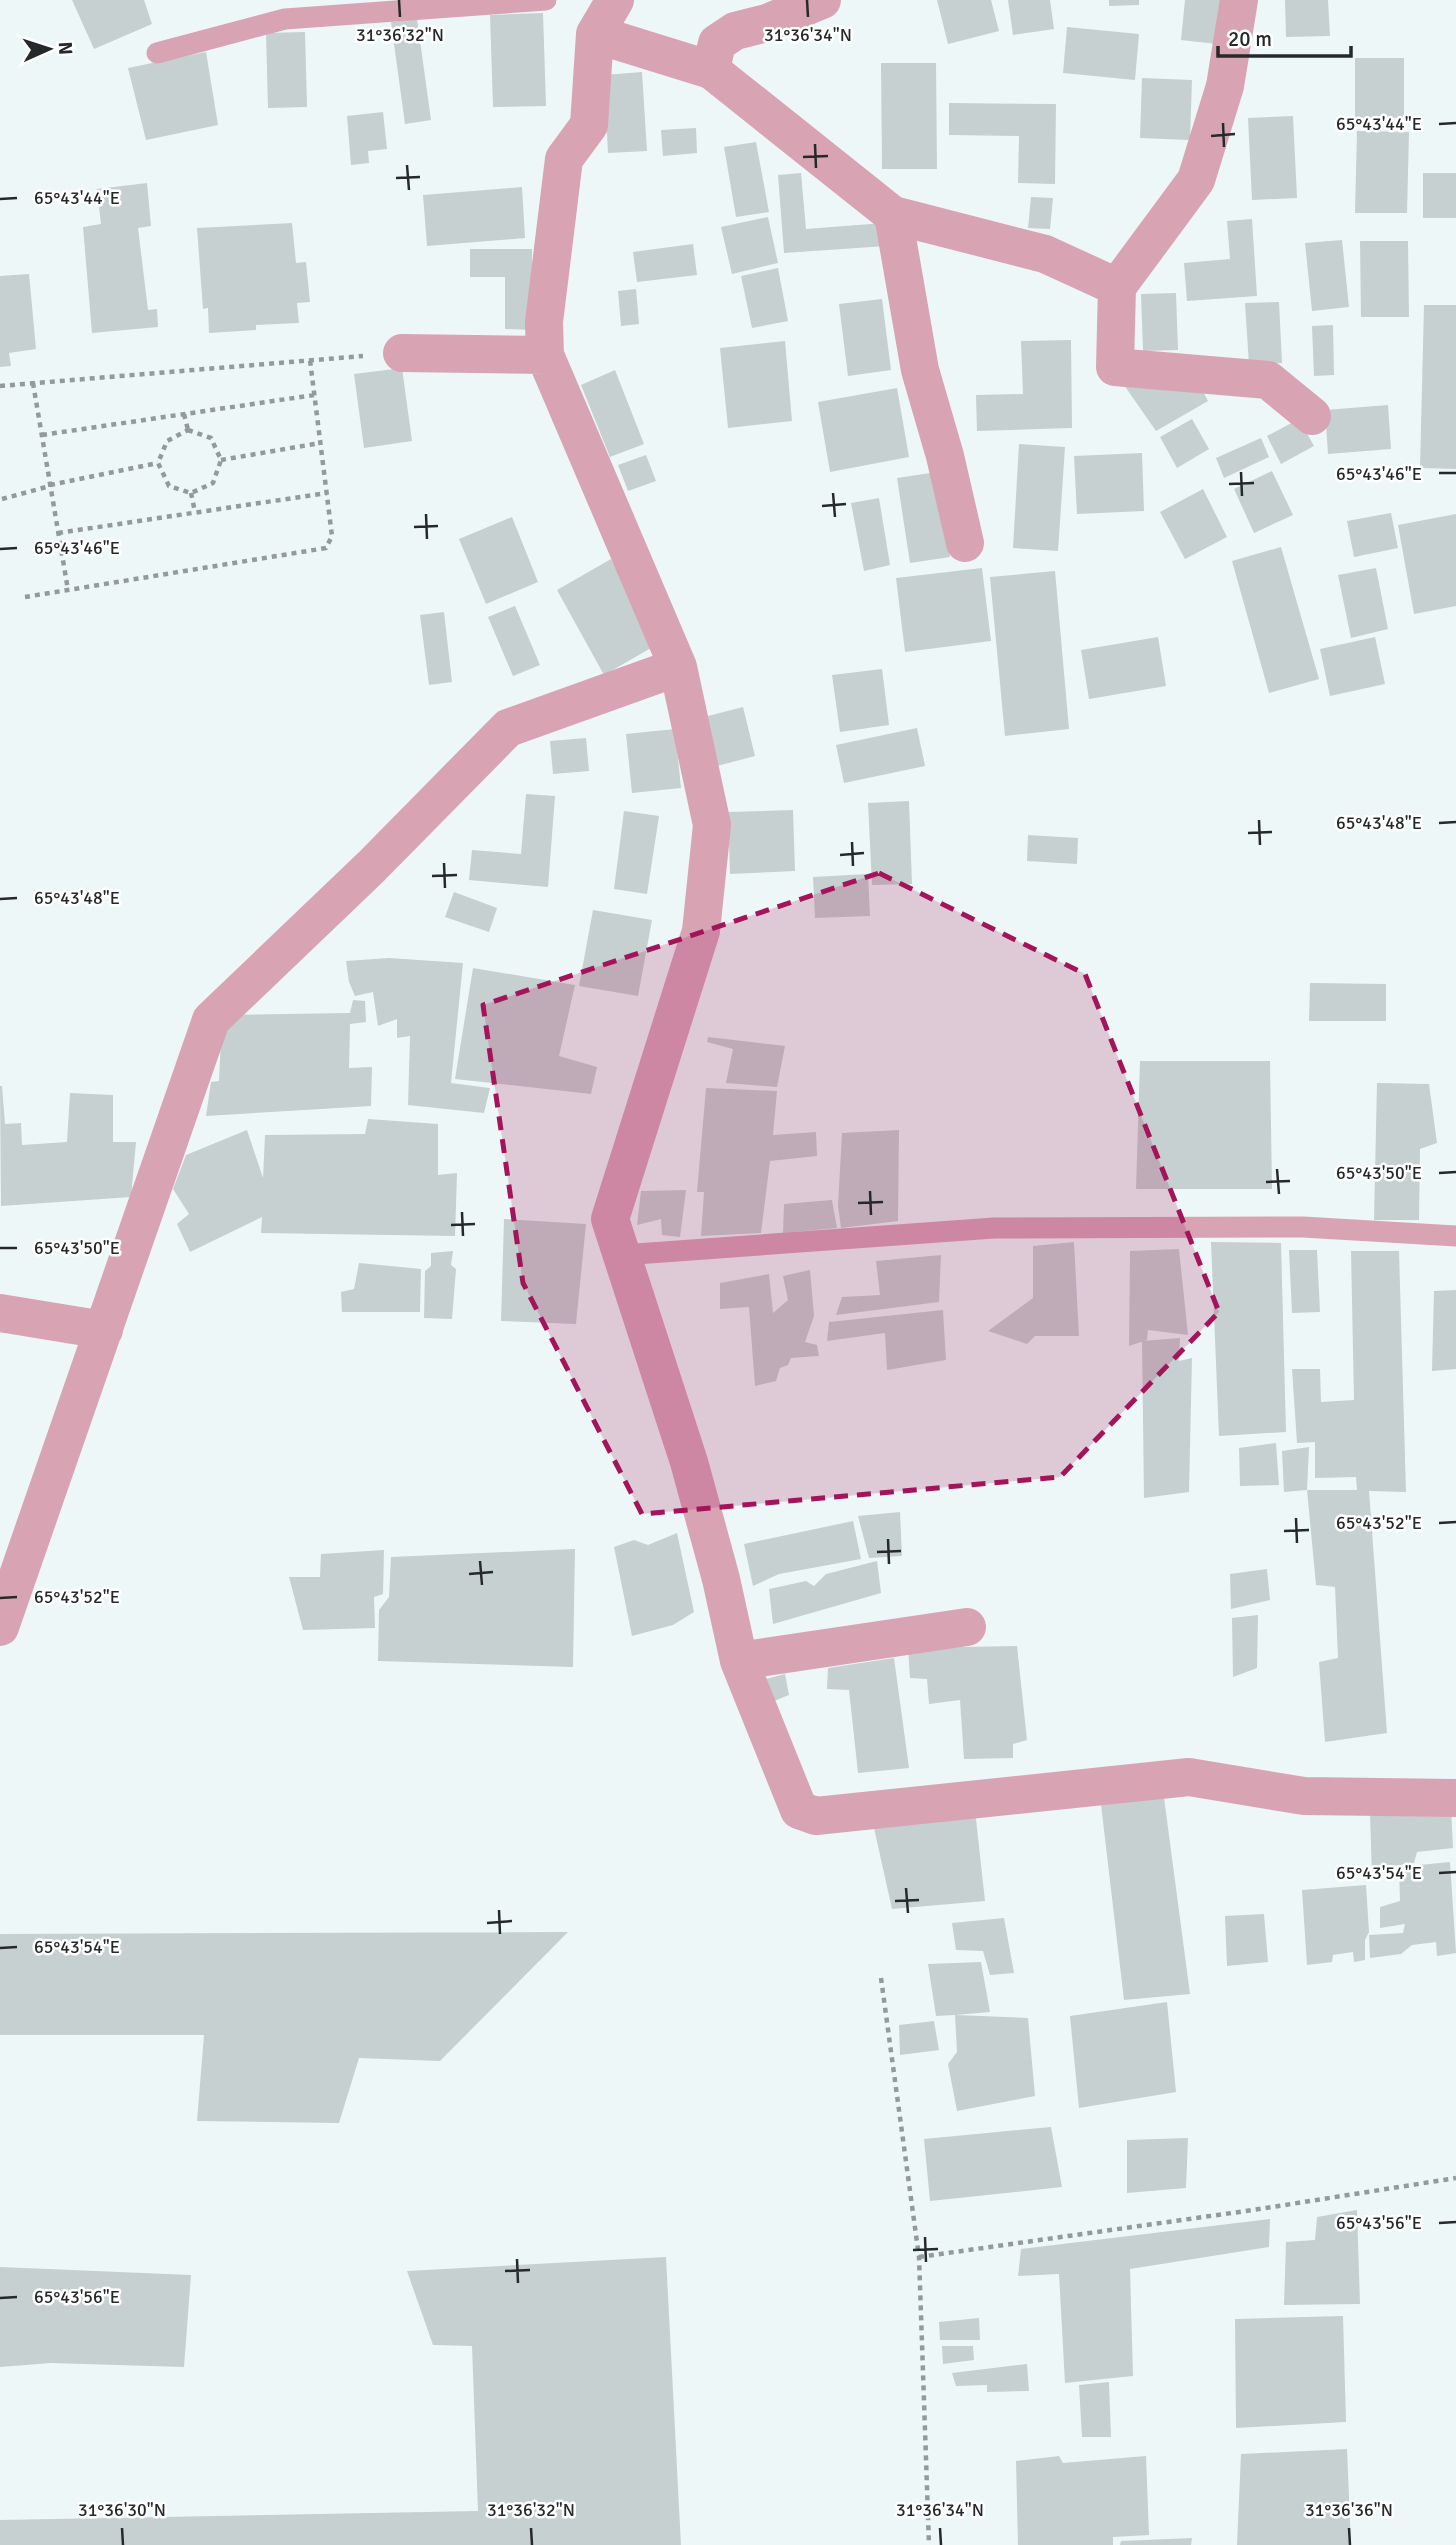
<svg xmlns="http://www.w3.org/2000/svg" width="1456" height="2545" font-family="Signika,sans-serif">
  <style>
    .building { fill: #c6d0d0 }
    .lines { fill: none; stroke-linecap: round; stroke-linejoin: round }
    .path { stroke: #939a9a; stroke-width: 4.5; stroke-dasharray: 5 5; stroke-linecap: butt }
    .service { stroke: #d8a4b4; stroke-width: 21 }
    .minor { stroke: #d8a4b4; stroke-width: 38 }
    .marked { fill: #a3145a; fill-opacity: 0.2; stroke: #a3145a; stroke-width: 5; stroke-dasharray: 14 9; stroke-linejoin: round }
    .ticks { fill: none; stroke: #262929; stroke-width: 2.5 }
    .ticks-label { font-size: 18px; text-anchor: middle; fill: #262929; stroke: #fff; stroke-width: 5; stroke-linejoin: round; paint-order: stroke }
  </style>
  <rect width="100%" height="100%" fill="#edf7f7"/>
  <path class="building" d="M72,0H144L152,24L94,49Z
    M937,0H991L999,31L948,44Z
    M1008,0H1050L1054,29L1013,35Z
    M1109,0H1139V5L1109,6Z
    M1185,0H1222L1217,44L1181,40Z
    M1285,0H1328L1330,36L1286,37Z
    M543,13L546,106L493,107L490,15Z
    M417,19L431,120L405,124L391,22Z
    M1067,27L1139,34L1135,80L1063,73Z
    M305,32L307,107L268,108L266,33Z
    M206,52L218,125L146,140L128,68Z
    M1355,58H1404V118H1355Z
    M881,63H936L937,169H882Z
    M642,72L647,151L608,153L604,75Z
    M1142,78L1192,80L1190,140L1140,138Z
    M949,103L1056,104L1055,184L1018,183L1019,136L949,135Z
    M383,112L387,149L368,151L369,163L351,165L347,116Z
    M1293,116L1297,198L1252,200L1248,118Z
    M696,128L697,153L663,156L661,130Z
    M1357,131L1409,132L1407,213H1355Z
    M756,142L769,212L736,217L724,147Z
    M801,173L806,229L884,223L886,246L784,253L778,175Z
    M1423,173H1456V218H1423Z
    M147,183L151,226L138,228L148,310L157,309L158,327L92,333L83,227L101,224L97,189Z
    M522,187L525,238L427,246L423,195Z
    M1031,197L1053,198L1050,229L1028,228Z
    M768,217L778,263L732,274L721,227Z
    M1252,219L1257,296L1187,301L1184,263L1230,259L1227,221Z
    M292,223L296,263L306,262L310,302L297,303L299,323L256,325V330L209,333L208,308L203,309L197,228Z
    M1342,240L1349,307L1312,311L1305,243Z
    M1360,241H1408L1409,317H1361Z
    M693,244L697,275L637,282L633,252Z
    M470,249H532V330L505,329V277H470Z
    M778,268L788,321L752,328L741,276Z
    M29,274L36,349L9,353L11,366L0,367V276Z
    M636,289L639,324L621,326L618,291Z
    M1176,293L1178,350L1143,351L1141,294Z
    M882,299L891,370L848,376L839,304Z
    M1279,302L1282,363L1249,365L1245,303Z
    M1424,305H1456V469L1420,468Z
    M1333,325L1334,375L1314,376L1312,326Z
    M1071,340L1072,428L977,431L976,395L1023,394L1021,341Z
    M785,341L792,421L728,428L720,348Z
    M402,368L412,441L364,448L354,374Z
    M615,370L644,444L610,457L581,385Z
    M1117,375L1196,378L1208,401L1156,431Z
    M897,388L909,457L830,472L818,402Z
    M1388,405L1391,449L1328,454L1325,410Z
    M1192,419L1209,449L1177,468L1160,437Z
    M1299,419L1314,446L1281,464L1267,436Z
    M1261,438L1269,457L1224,478L1216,458Z
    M1019,444L1065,447L1058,551L1013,548Z
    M1142,453L1144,511L1077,514L1074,456Z
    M646,455L656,481L628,491L618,465Z
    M1272,471L1293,515L1254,533L1234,489Z
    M937,472L950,557L910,563L897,478Z
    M1203,489L1227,537L1185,559L1160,512Z
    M879,498L890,565L864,571L851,503Z
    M1391,513L1398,548L1354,557L1347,521Z
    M1456,514V606L1414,614L1398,525Z
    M512,517L538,582L486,604L459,539Z
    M1281,547L1319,679L1269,693L1232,561Z
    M611,559L658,644L604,675L557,590Z
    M982,568L991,641L905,652L896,578Z
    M1376,568L1388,629L1351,638L1338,575Z
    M1055,571L1069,729L1005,736L990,577Z
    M515,606L540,665L513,676L488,617Z
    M444,612L452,682L429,685L420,615Z
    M1158,637L1166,686L1089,699L1081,650Z
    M1375,637L1385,684L1330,696L1320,649Z
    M882,669L889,725L840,732L832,675Z
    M743,707L755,756L717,766L704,717Z
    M917,728L925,766L844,783L836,745Z
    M675,729L681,788L632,793L626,734Z
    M586,738L589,771L553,774L550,741Z
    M526,794L555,796L548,887L469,880L472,850L521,854Z
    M909,801L912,884L872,885L868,803Z
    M793,810L795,871L730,874L728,812Z
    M624,811L659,816L647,894L614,889Z
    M1028,835L1078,838L1077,864L1027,861Z
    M868,874L870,916L815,918L813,877Z
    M454,892L497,908L489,932L445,917Z
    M593,910L652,920L638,996L579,986Z
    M389,958L463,963L451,1083L490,1088L484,1113L408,1105L410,1036L397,1038V1019L378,1026L373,992L355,996L349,982L346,961Z
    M473,968L575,985L559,1056L597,1067L591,1094L455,1079Z
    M1310,983L1386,984V1021H1309Z
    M353,1000L365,1001L366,1022L350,1024L349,1068L372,1067L371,1106L206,1116L211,1082L219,1081L222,1015L350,1013Z
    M708,1037L785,1046L777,1087L726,1083L733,1049L707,1042Z
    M1140,1061H1270L1272,1189H1136Z
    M1377,1083L1429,1084L1437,1143L1420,1149L1419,1220H1374Z
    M0,1086H2L5,1124L21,1123L22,1145L67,1142L70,1093L113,1095V1142H136L131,1197L1,1206Z
    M706,1088L777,1091L773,1135L816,1132L817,1156L770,1161L761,1233L701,1236L704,1192H697Z
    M368,1119L438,1124V1175L457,1173L455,1236L261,1233L262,1217L190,1252L177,1224L189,1214L173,1189L186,1155L247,1130L263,1178L265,1135L365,1134Z
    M899,1130L898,1221L841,1228L838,1206L842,1133Z
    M686,1190L680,1237L662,1235L661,1219L637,1225L641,1191Z
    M832,1200L837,1228L783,1233L784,1204Z
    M504,1219L586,1224L576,1324L501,1321Z
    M1074,1242L1079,1336H1035L1027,1344L988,1331L1033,1298V1246Z
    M1211,1242L1281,1243L1286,1432L1219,1436Z
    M1179,1249L1188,1335L1148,1330L1147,1340L1129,1346L1130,1251Z
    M1289,1250H1317L1320,1312L1292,1313Z
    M453,1251L451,1265L456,1269L452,1319L424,1318L425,1271L431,1266V1253Z
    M1351,1251H1399L1406,1492L1369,1491L1387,1733L1325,1742L1319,1662L1338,1658L1335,1587L1316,1585L1307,1490L1284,1492L1282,1451L1309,1447L1307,1490H1357L1356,1477L1315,1478V1442L1297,1443L1292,1369H1320L1321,1402L1354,1400Z
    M941,1255L939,1302L836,1315L842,1297L880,1295L876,1261Z
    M359,1263L421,1269L420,1312H342L341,1292L354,1289Z
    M810,1270L814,1316L805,1342L817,1345L819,1356L791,1358L788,1365L780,1368L776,1381L755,1386L749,1307L720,1309V1283L769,1274L773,1313L788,1300L783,1276Z
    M1456,1290V1369L1432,1371L1434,1291Z
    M943,1310L946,1360L887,1370L885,1333L827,1341L829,1322Z
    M1180,1338L1179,1361L1192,1358L1189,1492L1144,1498L1142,1341Z
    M1276,1443L1279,1485L1240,1486L1239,1448Z
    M900,1512L902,1556L869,1558L858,1516Z
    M853,1521L861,1559L779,1574L753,1586L744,1544Z
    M677,1533L694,1612L673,1625L632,1636L614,1547L634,1540L648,1545Z
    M575,1549L573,1667L378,1661L379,1610L389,1597L391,1557Z
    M384,1550L383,1594L374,1597L375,1628L303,1630L289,1577H320L321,1554Z
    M877,1561L881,1593L773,1624L769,1589L806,1581L814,1586L826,1574Z
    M1267,1569L1270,1600L1231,1609L1230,1574Z
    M1258,1615L1257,1668L1233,1677L1232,1618Z
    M1017,1646L1027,1740L1013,1744V1758L964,1759L960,1700L929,1704L927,1679L910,1678L908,1648Z
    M894,1658L909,1768L858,1773L849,1690L827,1689L828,1668Z
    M785,1674L789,1695L774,1701L762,1680Z
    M1163,1790L1190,1994L1124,2000L1100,1796Z
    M1451,1808L1453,1848L1417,1852L1414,1863L1386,1867L1382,1875L1372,1876L1370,1814Z
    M975,1810L985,1901L892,1909L872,1819Z
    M1450,1862L1456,1953L1437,1956L1436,1942L1412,1945L1401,1954L1370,1958L1369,1935L1403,1933L1405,1924L1380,1928V1907L1400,1901L1399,1867Z
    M1366,1885L1369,1932L1365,1940V1960L1354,1962L1353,1952L1333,1955L1332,1962L1307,1965L1302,1890Z
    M1264,1914L1268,1962L1227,1966L1225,1916Z
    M1004,1918L1014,1973L990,1975L983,1951L956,1950L952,1923Z
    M568,1932L440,2061L359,2058L339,2123L197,2121L204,2035H0V1934Z
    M981,1962L990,2012L955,2015L1028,2018L1035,2096L957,2111L948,2064L957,2052L955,2015L936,2016L928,1964Z
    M1167,2002L1176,2092L1079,2108L1070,2016Z
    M934,2021L939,2050L900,2055L899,2025Z
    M1051,2127L1062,2187L930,2201L924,2139Z
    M1188,2138L1186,2188L1127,2193V2140Z
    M1357,2210L1360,2304L1284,2305L1286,2242L1315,2240L1317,2217Z
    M1270,2219L1269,2247L1130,2269L1133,2376L1065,2383L1059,2274L1018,2276L1021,2249Z
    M666,2257L681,2545H0V2520L478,2511L472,2346L433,2345L407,2271Z
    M0,2267L191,2275L184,2367L51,2363L0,2367Z
    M1343,2316L1346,2422L1236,2428L1235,2319Z
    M979,2318L980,2340H940L939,2322Z
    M942,2346H973L974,2360L943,2364Z
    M1027,2364L1029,2391L987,2392V2385L956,2386L952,2373Z
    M1109,2382L1111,2437H1082L1079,2385Z
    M1347,2449L1351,2545H1237L1241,2454Z
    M1059,2456L1063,2463L1146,2456L1149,2535L1113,2537V2545H1018L1016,2461Z
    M1192,2538L1191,2545H1120L1121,2541Z"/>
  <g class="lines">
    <path class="path" d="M33,383L68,590
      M0,386L363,356
      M184,414L188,430
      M188,430L211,438L221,460L213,483L191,493L169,486L158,463L167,441Z
      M42,435L314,395
      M221,460L320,443
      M50,485L158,463
      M191,493L195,512
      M2,499L50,486
      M58,533L327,493
      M25,597L326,548L332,536L310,360
      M881,1978L919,2257L929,2545
      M919,2257L1253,2210L1456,2178"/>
    <path class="service" d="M157,53L285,19L546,0
      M622,1255L994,1228L1303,1227L1456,1236"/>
    <path class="minor" d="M615,0L595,34L589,125L564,159L544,322L545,355L678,667L712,825L701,931L610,1219L689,1462L721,1579L739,1661L799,1810L816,1816L1189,1777L1304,1796L1456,1798
      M1239,0L1225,86L1196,180L1117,287L1115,367L1268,380L1312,416
      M595,34L711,70L893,215L1045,254L1117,287
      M711,70L717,43L735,31L767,23L822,0
      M893,215L920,370L945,456L965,543
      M402,353L545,355
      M0,1313L104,1330
      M0,1627L211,1020L371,867L508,728L678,667
      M739,1661L967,1627"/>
  </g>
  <path class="marked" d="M879,873L1085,974L1219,1312L1060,1477L642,1514L523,1283L483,1005Z"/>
  <path class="ticks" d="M399,0L400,17M807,0L808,17M1223,123L1224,147M1439,124L1456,123M1211,136L1235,134M815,144L816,168M803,157L828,156M407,165L409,190M396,178L420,177M0,199L17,198M1241,472L1242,496M1439,473H1456M1229,484L1254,483M833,493L835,517M822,506L846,504M426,514L427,539M414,527L438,526M0,549L17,548M1259,820L1260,845M1439,823L1456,822M1248,833L1272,832M852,842L853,866M840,855L864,853M444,863L445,888M432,876L457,875M0,899L17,898M1277,1169L1279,1194M1439,1173L1456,1172M1266,1182L1290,1181M870,1191L871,1215M858,1203L883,1202M462,1212L463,1236M451,1225L475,1224M0,1248H17M1296,1518L1297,1543M1439,1523L1456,1522M1284,1531L1309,1530M888,1539L889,1564M877,1552L901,1551M480,1561L482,1585M469,1574L493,1572M0,1598L17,1597M1439,1873L1456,1872M906,1888L908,1913M895,1901L919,1900M499,1910L500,1934M487,1923L512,1921M0,1948L17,1947M1439,2223L1456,2222M925,2237L926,2262M913,2250L938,2249M517,2259L518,2283M505,2271L530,2270M0,2298L17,2297M122,2528L123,2545M531,2528L532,2545M940,2528L941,2545M1349,2528L1350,2545"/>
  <g class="ticks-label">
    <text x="400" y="41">31°36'32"N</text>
    <text x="808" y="41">31°36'34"N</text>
    <text x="1379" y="130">65°43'44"E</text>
    <text x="77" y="204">65°43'44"E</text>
    <text x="1379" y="480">65°43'46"E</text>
    <text x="77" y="554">65°43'46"E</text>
    <text x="1379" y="829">65°43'48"E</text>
    <text x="77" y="904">65°43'48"E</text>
    <text x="1379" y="1179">65°43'50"E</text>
    <text x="77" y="1254">65°43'50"E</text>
    <text x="1379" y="1529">65°43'52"E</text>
    <text x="77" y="1603">65°43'52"E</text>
    <text x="1379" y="1879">65°43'54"E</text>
    <text x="77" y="1953">65°43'54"E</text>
    <text x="1379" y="2229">65°43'56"E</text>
    <text x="77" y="2303">65°43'56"E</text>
    <text x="122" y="2516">31°36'30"N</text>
    <text x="531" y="2516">31°36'32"N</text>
    <text x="940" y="2516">31°36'34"N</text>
    <text x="1349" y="2516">31°36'36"N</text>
  </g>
  <g transform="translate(49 49) rotate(87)" stroke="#ffffff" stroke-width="5" paint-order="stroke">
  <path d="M0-5L12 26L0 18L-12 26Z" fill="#262929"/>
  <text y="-10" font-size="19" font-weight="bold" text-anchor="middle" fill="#262929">N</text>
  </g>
  <path d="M1218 46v10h133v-10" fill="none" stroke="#262929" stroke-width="3.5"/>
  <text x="1228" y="46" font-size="21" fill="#262929" stroke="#ffffff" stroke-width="5" paint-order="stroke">20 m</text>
</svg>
